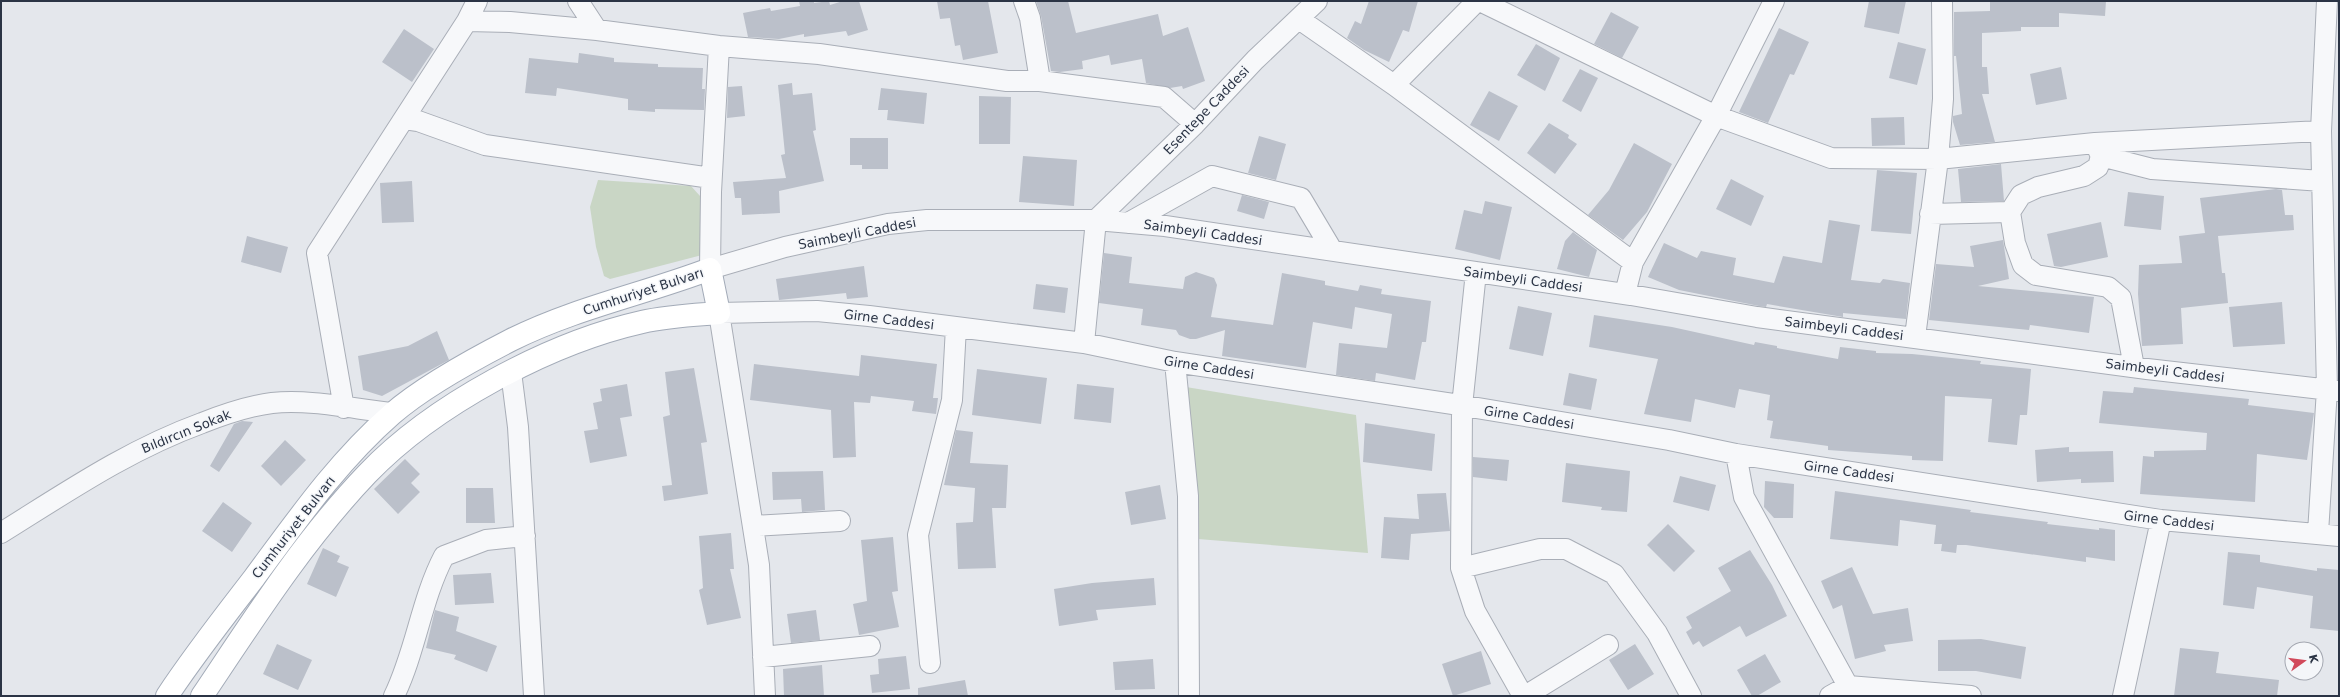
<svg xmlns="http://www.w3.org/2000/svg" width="2340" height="697" font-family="'DejaVu Sans',sans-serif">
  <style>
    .green { fill: #c9d6c5 }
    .building { fill: #bbc0ca }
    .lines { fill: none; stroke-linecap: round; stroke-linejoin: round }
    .minor-casing { stroke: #a9aeb7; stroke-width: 22 }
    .major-casing { stroke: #a3abb8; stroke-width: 24 }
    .minor { stroke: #f7f8fa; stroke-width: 20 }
    .major { stroke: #fff; stroke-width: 22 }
    .labels { text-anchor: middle; stroke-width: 3; stroke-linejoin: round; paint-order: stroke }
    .street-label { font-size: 13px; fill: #2b3445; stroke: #f4f6f9 }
  </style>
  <rect width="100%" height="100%" fill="#e4e7ec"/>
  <path class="green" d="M598,180L691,186L700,196L702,255L610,279L604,276L596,247L590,207Z
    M1186,387L1356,415L1368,553L1198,539Z"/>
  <path class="building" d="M799,1H814V3L829,1L830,5L843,1H859L868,30L848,36L846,31L804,37V34L779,39L748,37L743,13L770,8L771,11L800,6Z
    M937,1H988L998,53L963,60L960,45L955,46L950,18L940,19Z
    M1036,1H1068L1076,33L1158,14L1163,36L1188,27L1205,81L1183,89L1182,86L1170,88L1146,83L1142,59L1111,65L1109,55L1082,61L1083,69L1060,72L1051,71L1041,16Z
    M1369,1H1418L1409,32L1403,30L1389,62L1364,50L1347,38L1355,21L1361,24Z
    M1869,1H1906L1899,34L1864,27Z
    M1990,1H2106L2105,16L2059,13V27H2021V31L1982,33V67H1987L1989,94H1982L1995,142L1960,145L1953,122V116L1962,114L1956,56H1954V12L1990,11Z
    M1611,12L1639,27L1622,58L1594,44Z
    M1779,28L1809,42L1794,75L1790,74L1768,123L1739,112Z
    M404,29L434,49L412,82L382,62Z
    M1898,42L1926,49L1917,85L1889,78Z
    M1536,44L1560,58L1545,91L1517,75Z
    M579,53L614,58V62L658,64V67L703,68L702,89H705L704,110L655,109V112L628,110V99L557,88L556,96L525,93L529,58L578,63Z
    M2061,67L2067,99L2036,105L2030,74Z
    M1580,69L1598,78L1581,112L1562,101Z
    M792,83L793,95L812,93L816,130L813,131L824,181L779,191L780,213L742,215L741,198H735L733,182L786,178L781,155L785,154L778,85Z
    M742,86L745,116L727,118L728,87Z
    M881,88L927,93L924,124L887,120L888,110H878Z
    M1489,91L1518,106L1499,141L1470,125Z
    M979,96L1011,97L1010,144H979Z
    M1904,117L1905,145L1872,146L1871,118Z
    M1549,123L1569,135L1568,138L1577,144L1555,174L1527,153Z
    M1259,136L1286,144L1276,180L1248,173Z
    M850,138H888V169H862V165H850Z
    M1634,143L1672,164L1647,212L1623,240L1588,215L1609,190Z
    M1023,156L1077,160L1074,206L1019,202Z
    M2001,164L2004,201L1961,202L1958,169Z
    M1877,170L1917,173L1911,234L1871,231Z
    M1731,179L1764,196L1751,226L1716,209Z
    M412,181L414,222L382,223L380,183Z
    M2276,189L2282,190L2285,215H2293L2294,230L2218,236L2222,273H2225L2228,303L2181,308L2183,344L2142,346L2138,294L2139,265L2182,263L2179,236L2205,233L2200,198Z
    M2128,192L2164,196L2161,230L2124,226Z
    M1242,195L1269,202L1264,219L1237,211Z
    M1485,201L1512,207L1500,260L1455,249L1464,210L1482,214Z
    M1829,220L1860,225L1851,280L1880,283L1883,279L1910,283L1906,319L1843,313V317L1767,304L1766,307L1759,306L1679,290L1648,277L1664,243L1697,258L1701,251L1736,258L1733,275L1774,283L1783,256L1822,263Z
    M2101,222L2108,257L2061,267L2054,266L2047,234Z
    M1573,232L1597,250L1589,277L1557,269L1565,241Z
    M247,236L288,247L281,273L241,262Z
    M2003,240L2009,279L1978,286L2094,297L2089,333L2030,325L2029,330L1929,320L1936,264L1974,267L1970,246Z
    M1104,253L1132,257L1129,283L1183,289L1185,277L1196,272L1214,278L1217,285L1211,317L1273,325L1282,273L1325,281V285L1358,291L1360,285L1382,289L1381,294L1431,301L1426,342H1422L1415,380L1376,373L1375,381L1336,375L1339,343L1387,348L1392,314L1355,307L1352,329L1313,322L1306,368L1222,356L1225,330L1196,339H1190L1179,335L1176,330L1141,325L1143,309L1099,303Z
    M864,266L868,297L847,299L846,293L779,300L776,279Z
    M1036,284L1068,288L1065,313L1033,309Z
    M2282,302L2285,344L2233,347L2229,307Z
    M1518,306L1552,313L1543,356L1509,349Z
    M1594,315L1672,327L1754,345L1755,342L1777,346V348L1838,359L1840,347L1876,351V353L1912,354L1981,361L1980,364L2031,369L2027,415H2020L2017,445L1988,442L1992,399L1945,396L1943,461L1912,460V456L1828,450V446L1770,438L1773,421L1767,420L1770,395L1739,389L1735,408L1695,399L1691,422L1644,414L1658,359L1589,347Z
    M437,331L449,360L382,396L363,390L358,356L408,346Z
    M861,355L937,364L933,398H938L936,414L912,411L914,401L871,396L870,403L854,402L856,457L833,458L831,410L750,400L754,364L859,376Z
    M694,368L707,442L701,443L708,494L664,501L662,486L672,485L663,417L670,415L665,372Z
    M977,369L1047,378L1041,424L972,415Z
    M1569,373L1597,379L1591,410L1563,405Z
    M627,384L632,416L620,418L627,456L590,463L584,431L598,429L593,403L602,401L600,389Z
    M1077,384L1114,388L1111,423L1074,419Z
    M2134,387L2249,399L2248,405L2314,413L2307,460L2257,454L2255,502L2140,494L2143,456L2154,457V451L2206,450L2207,433L2099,423L2103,391L2133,393Z
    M242,421L253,422L219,472L210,466L234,424Z
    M1365,423L1435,434L1432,471L1363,462Z
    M956,430L973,432L970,463L1008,465L1006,508H992L996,568L958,569L956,523L973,522L975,488L944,485Z
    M285,440L306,460L281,486L261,466Z
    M2069,447V452L2113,451L2114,482L2081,483V479L2037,482L2035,450Z
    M1473,457L1509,460L1507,481L1473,477Z
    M405,459L420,474L411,483L420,492L398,514L374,489Z
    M1566,463L1630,471L1627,512L1601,510L1602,507L1562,502Z
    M823,471L825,510L802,512L801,499L773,500L772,472Z
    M1680,476L1716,485L1709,511L1673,502Z
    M1765,481L1794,484L1793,518H1774L1764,507Z
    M1160,485L1166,519L1131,525L1125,492Z
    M466,488H493L495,523H466Z
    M1835,491L1971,510L1970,512L2048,522L2047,524L2099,530V528L2115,530V561L2086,557V562L1966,545H1957L1956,553L1941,551L1942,544H1934L1936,525L1900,520L1898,546L1830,539Z
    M1446,493L1450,531L1411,534L1409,560L1381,558L1384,517L1419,519L1417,494Z
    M223,502L252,523L232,552L202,531Z
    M1668,524L1695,551L1674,572L1647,545Z
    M731,533L734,569H730L741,618L707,625L699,590L703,588L699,536Z
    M893,537L898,591L892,592L899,627L859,635L853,604L867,601L861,540Z
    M323,548L340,556L337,562L349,567L336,597L307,584Z
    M1750,550L1772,585L1787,616L1746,637L1740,626L1703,647L1699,641L1693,645L1686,632L1692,628L1686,617L1731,591L1718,568Z
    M2228,552L2260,555V562L2317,571V568L2339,570V631L2310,628L2313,596L2257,587L2254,609L2223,605Z
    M1852,567L1873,614L1908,608L1913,641L1884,645L1886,651L1855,659L1842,605L1833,609L1821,581Z
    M491,573L494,603L455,605L453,575Z
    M1154,578L1156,605L1096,610L1098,620L1059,626L1054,589L1092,583Z
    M435,610L459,617L456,631L497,646L487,672L454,659L456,655L426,648Z
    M816,610L820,640L791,643L787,614Z
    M1981,639L2026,647L2021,679L1976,671H1938V640Z
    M277,644L312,660L298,690L263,674Z
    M1635,644L1654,674L1628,690L1609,660Z
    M2180,648L2219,652L2216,673L2279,680L2277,696H2174Z
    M1481,651L1491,684L1453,696L1442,664Z
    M1765,654L1781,682L1757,696H1752L1737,670Z
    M906,656L910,689L872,693L870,675L879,674L878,659Z
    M1153,659L1155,689L1115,690L1113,662Z
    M822,665L824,696H784L783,669Z
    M965,680L968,696H918V688Z"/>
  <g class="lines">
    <defs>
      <path id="minor" d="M578,1L597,30
        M1024,1L1030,18L1040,81
        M1480,1L1716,116L1831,158L1938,159L2095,143L2321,131
        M1299,19L1394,85L1633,262
        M467,21L510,22L597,30L719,46L819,54L1007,81H1040L1164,97L1195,124
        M719,46L711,192L710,269L785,247L888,224L927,220H1096L1165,226L1631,295L1757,317L2147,369L2339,391
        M1394,85L1477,1
        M404,119L418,121L485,145L711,178
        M2095,143L2101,156L2098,167L2084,176L2038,187L2021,195L2010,212L2015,243L2023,265L2036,275L2108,287L2121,298L2134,367
        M2101,156L2152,169L2322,181
        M1930,214L2010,212
        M1128,223L1212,176L1301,198L1332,250
        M1476,272L1462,406L1461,568L1475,611L1523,696
        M1625,294L1633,262L1716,116L1774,1
        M1915,337L1938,159L1943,99L1942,1
        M1084,343L1096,220L1195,124L1255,60L1317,1
        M1175,362L1188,496L1189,696
        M511,372L518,427L534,696
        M344,408L317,253L467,21L477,1
        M1736,454L1744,497L1848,686L1855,696
        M753,526L840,521
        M1,533C67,492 128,450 202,423C225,414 248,406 272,403C311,399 354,409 393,413
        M2318,533L2327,389L2321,131L2327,1
        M1461,568L1540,549H1566L1614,574L1657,633L1691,696
        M763,657L870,646
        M930,663L918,535L952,400L956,327
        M394,696C416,651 421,600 444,556L486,540L525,536
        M765,696L759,565L719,313L817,311L869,316L1084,343L1175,362L1453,404L1669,440L1736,454L2161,520L2339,536
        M1525,696L1608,645
        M1830,696L1848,686L1971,696
        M2123,696L2161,520"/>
      <path id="major" d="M167,696C194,655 224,617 254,578C297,520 338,461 392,414C424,386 474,359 511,340C575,308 644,294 710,269L719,313C693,315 667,316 642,322C549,343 433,405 367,474C303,541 253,620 202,696"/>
    </defs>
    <use href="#minor" class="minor-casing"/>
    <use href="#major" class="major-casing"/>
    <use href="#minor" class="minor"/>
    <use href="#major" class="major"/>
  </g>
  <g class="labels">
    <g class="street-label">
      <text transform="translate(1206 110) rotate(-46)" y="5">Esentepe Caddesi</text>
      <text transform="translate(1203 232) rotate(8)" y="5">Saimbeyli Caddesi</text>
      <text transform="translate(857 233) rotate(-11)" y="5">Saimbeyli Caddesi</text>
      <text transform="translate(1523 279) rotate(8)" y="5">Saimbeyli Caddesi</text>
      <text transform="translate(643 291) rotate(-18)" y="5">Cumhuriyet Bulvarı</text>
      <text transform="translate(889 319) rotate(7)" y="5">Girne Caddesi</text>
      <text transform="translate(1844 328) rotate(7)" y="5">Saimbeyli Caddesi</text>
      <text transform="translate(1209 367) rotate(9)" y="5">Girne Caddesi</text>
      <text transform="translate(2165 370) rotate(7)" y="5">Saimbeyli Caddesi</text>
      <text transform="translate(1529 417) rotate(9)" y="5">Girne Caddesi</text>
      <text transform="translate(186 431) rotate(-22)" y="5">Bıldırcın Sokak</text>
      <text transform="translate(1849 471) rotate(8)" y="5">Girne Caddesi</text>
      <text transform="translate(2169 520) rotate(7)" y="5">Girne Caddesi</text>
      <text transform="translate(293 527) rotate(-52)" y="5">Cumhuriyet Bulvarı</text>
    </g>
  </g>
  <rect width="2340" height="697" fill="none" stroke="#2b3445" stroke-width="4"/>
  <g transform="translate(2304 661) rotate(76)"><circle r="19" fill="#f4f6f9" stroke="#a4a8b1"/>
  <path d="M0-3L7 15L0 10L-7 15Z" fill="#d1495b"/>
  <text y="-6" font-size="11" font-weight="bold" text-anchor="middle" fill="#2b3445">K</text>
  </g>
</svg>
